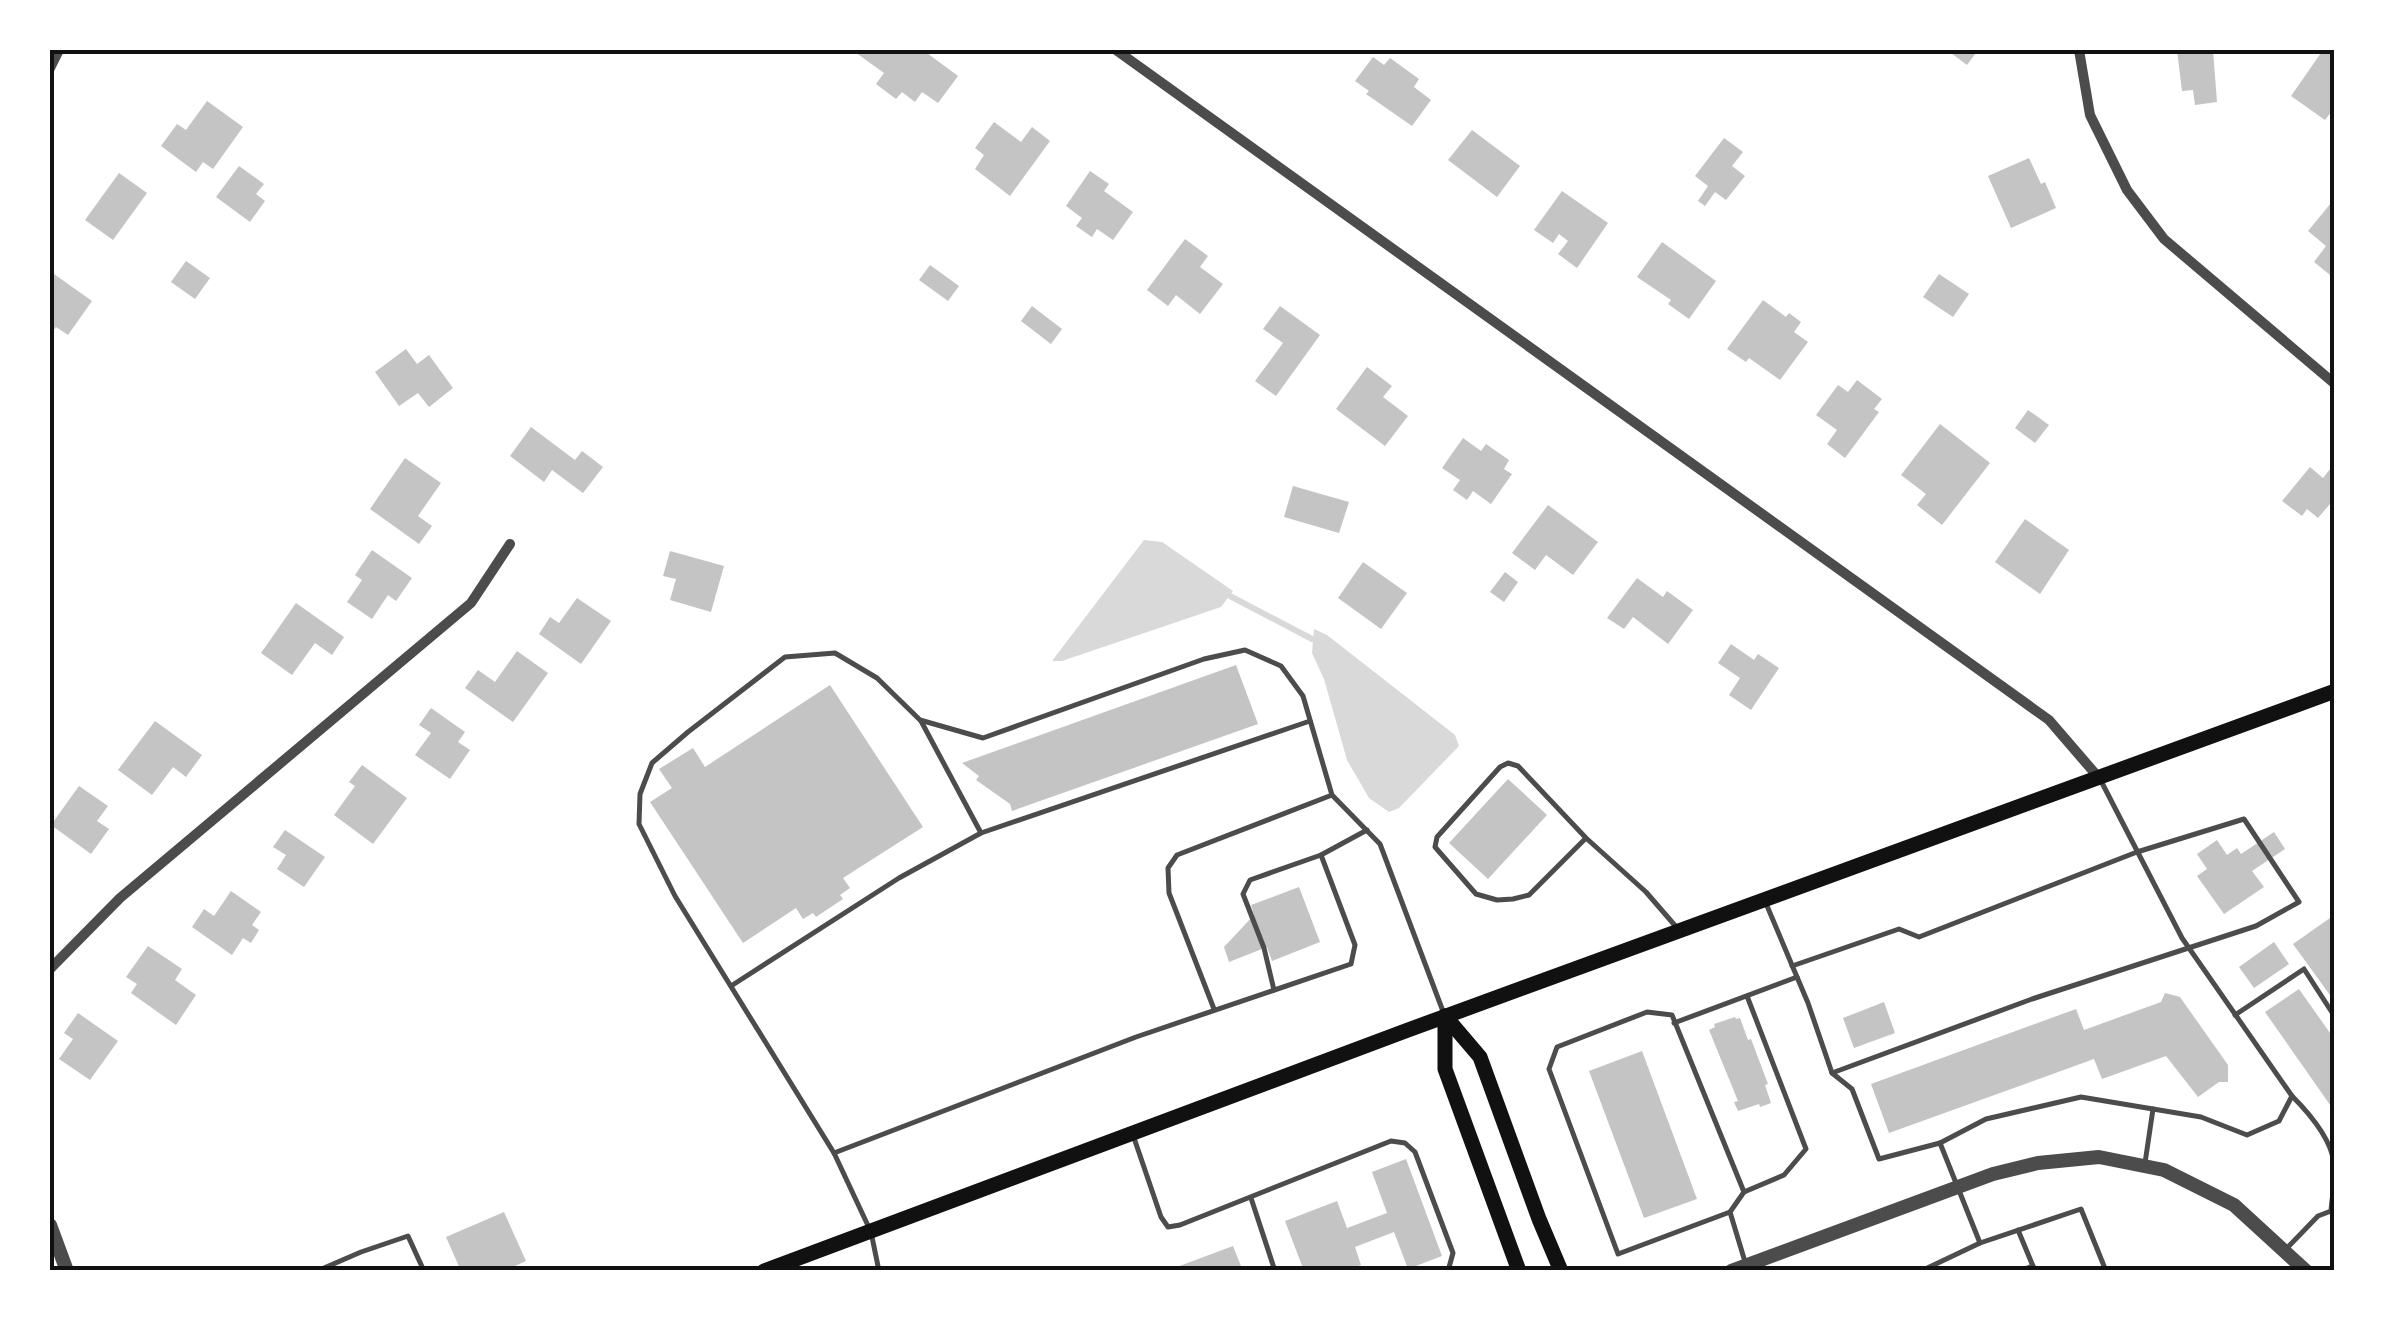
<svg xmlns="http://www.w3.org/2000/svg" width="2385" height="1321" font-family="Signika,sans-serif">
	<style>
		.water { fill: #d9d9d9 }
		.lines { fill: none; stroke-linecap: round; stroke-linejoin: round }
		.stream { stroke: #d9d9d9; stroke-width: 6 }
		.building { fill: #c4c4c4 }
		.service { stroke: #4c4c4c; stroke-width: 5 }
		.minor { stroke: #4c4c4c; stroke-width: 10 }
		.tertiary { stroke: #4c4c4c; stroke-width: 14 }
		.secondary { stroke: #111; stroke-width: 15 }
		.neatline { fill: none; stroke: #111; stroke-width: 4 }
	</style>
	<rect width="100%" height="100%" fill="#fff"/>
	<!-- water -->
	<g class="water">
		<polygon points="1144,540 1162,542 1233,591 1221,607 1062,661 1052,661"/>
		<polygon points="1314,629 1327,635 1455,735 1459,746 1399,808 1389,812 1369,798 1347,760 1324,679 1312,653"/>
	</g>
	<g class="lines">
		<!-- stream -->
		<polyline class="stream" points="1230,596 1312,639"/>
	</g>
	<!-- building -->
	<g class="building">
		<polygon points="852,50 889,50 895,54 897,50 923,50 958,76 938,103 922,92 915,102 902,92 896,99 876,84 884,73"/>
		<polygon points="1947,50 1978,50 1967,65"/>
		<polygon points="2177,50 2213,50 2217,102 2195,105 2193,90 2182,91"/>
		<polygon points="2323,50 2335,50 2335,107 2325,120 2291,96"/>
		<polygon points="1373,57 1384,65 1390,58 1419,79 1414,87 1431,100 1412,126 1366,94 1369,91 1355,81"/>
		<polygon points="207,101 243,127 213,169 203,162 196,172 161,146 177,124 186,130"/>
		<polygon points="994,122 1021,142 1032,127 1050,141 1010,196 975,169 984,155 975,148"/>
		<polygon points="1472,130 1520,166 1497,197 1448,160"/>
		<polygon points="1724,138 1743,152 1732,166 1745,176 1726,200 1715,192 1705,206 1698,201 1708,186 1695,176"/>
		<polygon points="2029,158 2041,184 2045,182 2056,208 2011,228 1988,176"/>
		<polygon points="239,166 264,184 256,194 265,201 250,222 216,197"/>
		<polygon points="1090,171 1109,184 1104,191 1133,212 1113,240 1097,229 1092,237 1076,226 1082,218 1066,206"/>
		<polygon points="119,173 147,193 113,240 85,220"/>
		<polygon points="1562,191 1608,223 1577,268 1558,254 1568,241 1559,234 1553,243 1534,230"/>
		<polygon points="2331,203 2335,206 2335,279 2314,262 2326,246 2308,231"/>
		<polygon points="1185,239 1208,256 1200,267 1223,284 1200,314 1176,295 1168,306 1147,290"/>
		<polygon points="1662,242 1716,281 1689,319 1668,304 1671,300 1637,277"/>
		<polygon points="186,261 210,278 195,299 171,282"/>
		<polygon points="930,265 959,286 948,301 919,280"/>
		<polygon points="54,274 92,301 68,335 56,327 50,335 50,280"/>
		<polygon points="1939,274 1969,294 1953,317 1923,297"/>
		<polygon points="1763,300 1786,317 1789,313 1801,322 1794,332 1808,342 1780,380 1749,358 1746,362 1727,349"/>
		<polygon points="1032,306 1062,329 1051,344 1021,321"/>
		<polygon points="1280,306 1320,335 1276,396 1255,381 1283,343 1263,329"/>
		<polygon points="406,349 417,364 429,355 453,388 429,407 418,393 399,406 375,372"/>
		<polygon points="1367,367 1392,386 1383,397 1408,416 1385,446 1336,409"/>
		<polygon points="1857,380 1882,399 1874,409 1879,412 1845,458 1827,444 1837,430 1816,415 1838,385 1848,392"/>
		<polygon points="2028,410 2049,425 2035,443 2015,428"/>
		<polygon points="1940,424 1990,463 1942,525 1917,505 1926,494 1901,475"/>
		<polygon points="531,427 575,460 582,451 603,467 583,493 552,470 544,482 510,456"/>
		<polygon points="1463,438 1481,451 1486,444 1509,460 1504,469 1512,474 1491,504 1473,491 1467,500 1453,490 1460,480 1442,468"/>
		<polygon points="405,458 441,483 418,516 432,526 419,544 370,509"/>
		<polygon points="2335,463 2335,498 2318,518 2307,509 2302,516 2282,501 2310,467 2323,478"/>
		<polygon points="1293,486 1349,502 1339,533 1284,517"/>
		<polygon points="1548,505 1598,542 1573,575 1546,555 1535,570 1512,553"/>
		<polygon points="2025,519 2069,550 2040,594 1995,562"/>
		<polygon points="372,550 412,578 396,601 388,595 372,619 347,602 362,580 355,575"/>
		<polygon points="670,551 724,566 711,612 670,600 676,579 663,576"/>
		<polygon points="1363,562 1407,593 1381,629 1338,598"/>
		<polygon points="1505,572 1518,582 1504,602 1490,592"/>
		<polygon points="1637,578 1663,597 1667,591 1693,610 1668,644 1633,617 1624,629 1607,618"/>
		<polygon points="577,598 611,621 581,664 539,634 550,617 559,623"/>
		<polygon points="296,603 344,637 332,655 315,643 292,675 261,653"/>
		<polygon points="1731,644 1754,660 1758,654 1779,668 1751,710 1729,695 1740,678 1718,663"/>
		<polygon points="517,651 548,673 513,722 465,688 478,670 495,682"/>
		<polygon points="1236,665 1258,724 1012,811 1010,804 976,780 979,776 962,763"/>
		<polygon points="830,685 923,827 843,878 850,888 840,895 843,899 816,917 813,913 803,919 796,908 743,943 650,802 672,788 659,769 693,748 705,767"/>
		<polygon points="431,708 465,732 458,742 470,750 450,779 415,755 431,733 419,725"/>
		<polygon points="155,721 202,755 186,777 173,767 152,795 118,770"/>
		<polygon points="362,765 407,798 373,844 334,815 355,786 349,782"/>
		<polygon points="1508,779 1547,815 1488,879 1449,843"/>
		<polygon points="79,786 108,806 97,821 109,829 91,854 51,825"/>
		<polygon points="285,830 325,857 304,887 277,869 286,855 273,847"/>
		<polygon points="2274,832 2285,849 2252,871 2264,887 2224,914 2197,876 2207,869 2197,854 2217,840 2227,855 2237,848 2241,854"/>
		<polygon points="1299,887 1320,942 1272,961 1267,947 1229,962 1224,947 1254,915 1251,905"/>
		<polygon points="231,891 261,912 252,925 259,930 251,943 243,938 232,955 192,927 204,909 214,916"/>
		<polygon points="2330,918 2335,925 2335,1002 2293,944"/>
		<polygon points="2274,942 2289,964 2254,988 2239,967"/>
		<polygon points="148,946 182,969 175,980 196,995 176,1025 131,993 137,984 126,977"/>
		<polygon points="2299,989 2335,1040 2335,1112 2265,1012"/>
		<polygon points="2165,993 2180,997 2228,1065 2228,1082 2219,1082 2198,1097 2166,1056 2102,1079 2094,1059 1889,1133 1871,1084 2076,1009 2084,1030 2161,1002"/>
		<polygon points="1884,1002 1895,1033 1854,1048 1843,1018"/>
		<polygon points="78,1013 118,1041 90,1080 59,1059 73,1039 64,1033"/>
		<polygon points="1735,1017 1736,1019 1740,1018 1748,1040 1751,1039 1768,1084 1765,1085 1771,1103 1760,1107 1759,1104 1738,1111 1734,1102 1738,1101 1709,1030 1715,1027 1714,1024"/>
		<polygon points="1642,1051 1697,1199 1644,1218 1589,1071"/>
		<polygon points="1406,1159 1442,1256 1408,1269 1394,1232 1355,1247 1361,1265 1344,1271 1304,1271 1285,1221 1337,1201 1347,1228 1387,1213 1372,1172"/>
		<polygon points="504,1212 526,1261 504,1271 461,1271 446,1237"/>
		<polygon points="1233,1246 1243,1271 1166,1271"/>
	</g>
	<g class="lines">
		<!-- service -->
		<g class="service">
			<polyline points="921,721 981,833"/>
			<path d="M2100,779L2182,938L2292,1096C2309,1113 2331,1139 2334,1163C2336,1179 2332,1196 2331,1211L2318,1216L2287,1248"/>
			<polyline points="1586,838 1518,766 1508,763 1500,767 1437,837 1435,847 1476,894 1497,900 1513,899 1529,895 1586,838 1646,892 1678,929"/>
			<polyline points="1765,901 1797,977"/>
			<polyline points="1792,966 1899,929 1919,937 2137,852 2244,819 2299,902 2256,926 2032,999 1832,1073"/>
			<polyline points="731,986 899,878 981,833 1310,721"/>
			<polyline points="1274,990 1264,948 1243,894 1250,880 1321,855"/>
			<polyline points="1214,1009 1169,893 1168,868 1177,855 1332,795"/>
			<polyline points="2235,1015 2304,969 2335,1017"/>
			<polyline points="1674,1023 1797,977 1808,1003 1832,1073 1852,1089 1879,1159 1940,1143 1980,1243"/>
			<polyline points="1133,1135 1161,1217 1168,1227 1180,1225 1391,1141 1405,1143 1415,1152 1453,1253 1448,1271"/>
			<polyline points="1940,1143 1986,1119 2081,1097 2201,1117 2247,1135 2279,1121 2292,1096"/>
			<polyline points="834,1153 1136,1037 1351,964 1355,945 1321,855 1367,830"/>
			<polyline points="2145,1163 2153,1109"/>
			<polyline points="1251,1198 1275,1271"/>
			<polyline points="1730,1212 1618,1254 1549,1069 1557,1047 1647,1012 1672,1015 1744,1192"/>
			<polyline points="2018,1230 2035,1271"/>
			<polyline points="1746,1265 1730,1212 1744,1192 1784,1175 1806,1149 1747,996"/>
			<polyline points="317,1271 361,1252 408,1236 424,1271"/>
			<polyline points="879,1271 871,1232 834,1153 675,896 639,824 640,794 652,763 688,732 785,657 835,653 877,678 920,720 983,738 1204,659 1245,650 1281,666 1303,696 1332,795 1380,844 1444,1014"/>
			<polyline points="1921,1271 1980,1243 2081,1209 2106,1271"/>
			<polyline points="2019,1271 2033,1266"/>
		</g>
		<!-- minor -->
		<g class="minor">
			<polyline points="1116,50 2049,720 2099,778"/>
			<polyline points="2079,50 2090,115 2127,190 2164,239 2335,384"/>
			<polyline points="50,68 59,50"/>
			<polyline points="50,969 120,898 471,603 510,544"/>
		</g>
		<!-- tertiary -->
		<g class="tertiary">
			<polyline points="50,1225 67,1271"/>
			<polyline points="1731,1271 1993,1174 2038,1163 2099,1157 2164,1170 2234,1205 2306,1271"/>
		</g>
		<!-- secondary -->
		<g class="secondary">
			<polyline points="1445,1016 1480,1057 1539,1219 1561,1271"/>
			<polyline points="1445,1016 1445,1069 1519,1271"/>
			<polyline points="764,1271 1408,1030 2335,691"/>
		</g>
	</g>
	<!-- border -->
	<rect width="2385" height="1321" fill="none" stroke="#ffffff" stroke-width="105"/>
	<rect x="52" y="52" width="2280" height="1216" class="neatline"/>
</svg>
